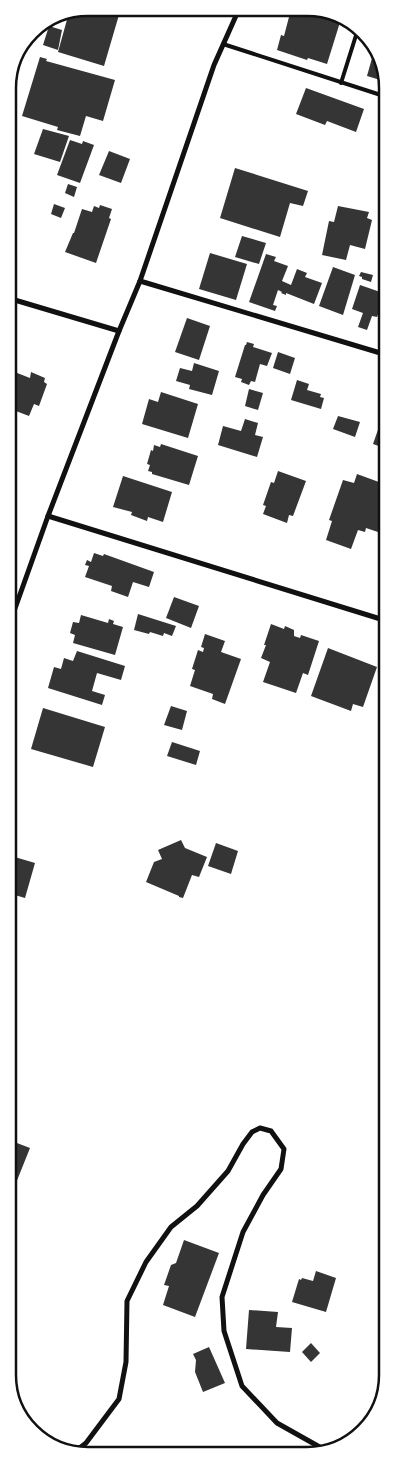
<svg xmlns="http://www.w3.org/2000/svg" width="395" height="1463" font-family="Figtree,sans-serif">
	<style>
		.building { fill: #353535 }
		.lines { fill: none; stroke-linecap: round; stroke-linejoin: round }
		.service { stroke: #111; stroke-width: 4 }
		.minor { stroke: #111; stroke-width: 5 }
		.rim { fill: none; stroke: #111; stroke-width: 2.5 }
	</style>
	<rect width="100%" height="100%" fill="#fff"/>
	<!-- building -->
	<g class="building">
		<polygon points="89,8 96,8 105,10 106,8 121,8 104,66 58,52 68,16"/>
		<polygon points="289,10 327,10 341,19 327,64 308,58 307,60 277,50 281,35 284,36 289,17 287,16"/>
		<polygon points="49,26 62,30 58,50 43,45"/>
		<polygon points="374,51 387,78 387,82 367,76"/>
		<polygon points="40,57 47,59 46,61 115,80 103,121 86,116 80,136 57,130 58,127 22,116"/>
		<polygon points="306,88 364,109 356,132 327,121 325,125 296,114"/>
		<polygon points="43,129 69,136 60,162 34,154"/>
		<polygon points="70,140 82,144 83,141 94,145 80,183 57,175"/>
		<polygon points="109,151 130,159 121,183 99,175"/>
		<polygon points="235,168 308,191 303,206 290,203 280,237 220,218"/>
		<polygon points="68,184 77,187 74,197 65,193"/>
		<polygon points="54,204 65,208 61,218 51,214"/>
		<polygon points="100,205 112,209 109,218 111,219 96,263 65,252 73,233 74,233 82,209 92,212 94,206 99,208"/>
		<polygon points="338,206 369,212 367,218 372,220 365,249 350,245 346,260 322,255 329,221 334,222"/>
		<polygon points="242,236 266,243 259,264 235,257"/>
		<polygon points="210,253 247,264 236,300 199,289"/>
		<polygon points="266,254 276,257 274,261 288,266 282,281 291,285 297,269 307,273 305,277 322,283 314,304 286,293 286,295 281,293 282,292 278,290 273,305 277,306 275,311 249,302"/>
		<polygon points="333,267 355,275 343,315 319,306"/>
		<polygon points="361,272 373,275 371,282 362,279 362,277 359,276"/>
		<polygon points="360,285 386,294 377,317 372,316 367,330 358,327 363,313 352,309"/>
		<polygon points="187,318 210,326 199,360 175,352"/>
		<polygon points="247,342 254,344 253,347 272,353 267,366 260,364 255,382 251,381 249,385 241,382 242,379 235,377 245,345 246,345"/>
		<polygon points="278,352 295,358 290,374 273,368"/>
		<polygon points="194,363 219,371 212,395 189,389 190,385 176,381 180,368 192,371"/>
		<polygon points="12,371 30,378 31,372 45,378 44,382 47,384 39,406 34,404 29,416 8,408 8,373 11,374"/>
		<polygon points="297,380 309,384 307,390 321,394 320,397 324,398 321,409 291,400"/>
		<polygon points="249,389 263,393 258,410 245,406"/>
		<polygon points="161,392 198,404 188,438 142,424 149,399 158,402"/>
		<polygon points="338,416 360,422 355,437 333,429"/>
		<polygon points="245,419 258,423 255,435 263,437 257,457 218,445 223,426 241,431"/>
		<polygon points="380,424 387,427 387,449 373,444"/>
		<polygon points="161,444 198,456 189,485 152,474 152,472 148,471 150,465 147,464 151,450 153,451 154,445 160,447"/>
		<polygon points="278,471 306,481 293,516 289,515 287,523 263,514 266,506 263,505 271,482 274,483"/>
		<polygon points="357,474 387,485 387,536 380,534 383,525 381,525 378,532 366,528 365,532 358,530 351,549 326,540 332,521 329,520 343,480 354,483"/>
		<polygon points="123,476 172,492 163,522 148,517 147,521 131,515 132,512 113,507"/>
		<polygon points="94,553 103,556 104,554 154,572 149,587 133,582 128,597 111,591 112,586 85,577 89,566 85,565 87,560 91,562"/>
		<polygon points="174,597 199,606 191,628 166,618"/>
		<polygon points="138,614 176,626 172,636 164,633 163,636 150,632 149,634 134,630"/>
		<polygon points="81,615 108,623 109,619 114,621 113,624 123,627 115,655 73,643 75,635 70,633 73,622 79,623"/>
		<polygon points="271,624 284,629 285,626 294,630 294,636 300,638 301,635 319,641 308,675 303,673 296,693 263,682 270,662 261,658 266,645 264,645"/>
		<polygon points="205,634 225,641 221,652 241,659 225,704 212,699 213,694 190,686 195,670 192,669 198,650 203,652 204,648 201,647"/>
		<polygon points="328,648 377,667 363,707 353,704 351,711 311,696"/>
		<polygon points="77,651 125,666 121,680 97,673 92,691 105,695 102,705 48,688 54,667 61,669 64,658 73,661"/>
		<polygon points="387,692 387,709 382,707"/>
		<polygon points="171,706 187,711 182,730 164,725"/>
		<polygon points="43,708 105,727 93,767 31,749"/>
		<polygon points="172,742 200,751 196,765 167,756"/>
		<polygon points="181,840 185,848 207,857 199,877 192,875 183,898 179,897 179,896 146,882 154,862 162,859 158,850"/>
		<polygon points="216,843 238,851 231,874 208,866"/>
		<polygon points="8,855 35,863 25,898 8,893"/>
		<polygon points="9,1140 30,1148 8,1203 8,1142"/>
		<polygon points="184,1240 219,1253 195,1317 163,1305 169,1286 164,1285 171,1265 176,1263"/>
		<polygon points="316,1271 336,1278 326,1312 292,1302 299,1279 301,1280 302,1278 313,1281"/>
		<polygon points="249,1310 278,1312 276,1327 292,1328 290,1352 246,1349"/>
		<polygon points="311,1343 320,1353 311,1362 302,1352"/>
		<polygon points="209,1347 225,1383 203,1392 195,1372 196,1360 193,1354"/>
	</g>
	<g class="lines">
		<!-- service -->
		<g class="service">
			<polyline points="223,44 387,97"/>
			<polyline points="341,83 358,29"/>
		</g>
		<!-- minor -->
		<g class="minor">
			<polyline points="140,281 387,355"/>
			<polyline points="8,298 119,331"/>
			<polyline points="48,516 387,621"/>
			<polyline points="8,628 48,516 119,331 140,281 214,65 239,9"/>
			<polyline points="72,1454 86,1443 119,1399 126,1362 127,1301 146,1262 171,1227 197,1206 228,1171 243,1144 252,1132 260,1128 271,1131 284,1149 281,1169 263,1195 243,1232 222,1297 224,1331 242,1386 277,1423 325,1450"/>
		</g>
	</g>
	<!-- crop -->
	<path d="M0 0H395V1463H0ZM88 16H307A72 72 0 0 1 379 88V1375A72 72 0 0 1 307 1447H88A72 72 0 0 1 16 1375V88A72 72 0 0 1 88 16Z" fill="#fff" fill-rule="evenodd"/>
	<path class="rim" d="M88 16H307A72 72 0 0 1 379 88V1375A72 72 0 0 1 307 1447H88A72 72 0 0 1 16 1375V88A72 72 0 0 1 88 16Z"/>
</svg>
